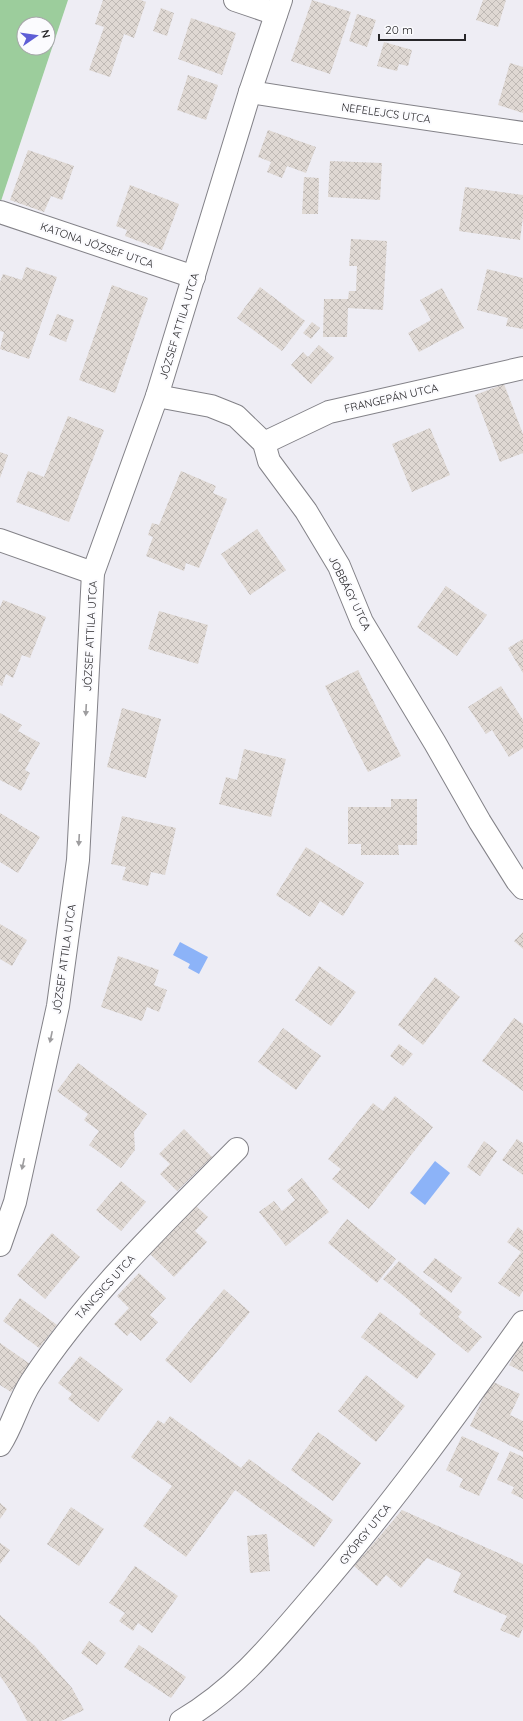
<svg xmlns="http://www.w3.org/2000/svg" width="523" height="1721" font-family="Quicksand,sans-serif">
	<style>
		.park { fill: #9ccd9c; fill-rule: evenodd }
		.water { fill: #8cb3f8 }
		.building { fill: url(#building-cross-hatch) }
		.lines { fill: none; stroke-linecap: round; stroke-linejoin: round }
		.minor-casing { stroke: #838288; stroke-width: 24 }
		.minor { stroke: #fff; stroke-width: 22 }
		.oneway { fill: #9e9d9f }
		.labels { text-anchor: middle; stroke-width: 4; stroke-linejoin: round; paint-order: stroke }
		.street-label { font-size: 11px; fill: #272629; stroke: #fbfbfe }
	</style>
	<defs>
		<pattern id="building-cross-hatch" width="8" height="8" patternUnits="userSpaceOnUse"><rect width="8" height="8" fill="#dfd8d3"/><path d="M0 0l8 8M0 8l8-8" fill="none" stroke="#bfb9b5"/></pattern>
	</defs>
	<rect width="100%" height="100%" fill="#eeedf4"/>
	<!-- park -->
	<path class="park" d="M0,0H68L1,201L0,200ZM24,24H48V48H24Z"/>
	<!-- water -->
	<g class="water">
		<polygon points="180,942 208,957 199,974 188,968 190,964 173,955"/>
		<polygon points="435,1161 450,1173 425,1205 410,1193"/>
	</g>
	<!-- building -->
	<g class="building">
		<polygon points="103,0 141,0 146,2 134,38 124,34 110,77 89,70 104,27 95,24"/>
		<polygon points="312,0 351,12 330,74 291,61"/>
		<polygon points="483,0 506,0 498,27 476,20"/>
		<polygon points="161,8 174,13 167,36 153,31"/>
		<polygon points="357,14 376,20 367,47 349,41"/>
		<polygon points="191,18 236,33 222,75 178,59"/>
		<polygon points="384,42 412,50 408,66 399,64 397,71 377,66"/>
		<polygon points="510,63 523,67 523,113 498,105"/>
		<polygon points="188,75 218,85 206,120 177,110"/>
		<polygon points="268,130 316,147 306,173 287,166 282,178 267,172 271,162 258,157"/>
		<polygon points="28,150 74,166 62,200 51,196 44,212 10,200"/>
		<polygon points="330,161 382,163 380,200 328,197"/>
		<polygon points="304,177 319,178 318,214 302,214"/>
		<polygon points="130,185 179,204 162,250 125,236 127,230 116,226"/>
		<polygon points="465,187 523,195 523,217 520,240 459,231"/>
		<polygon points="351,239 387,241 383,310 348,308 347,337 323,337 324,299 348,299 349,291 356,291 357,266 349,266"/>
		<polygon points="26,267 57,277 29,359 0,349 4,332 0,331 0,282 3,274 22,280"/>
		<polygon points="487,269 523,278 523,329 506,326 508,318 477,310"/>
		<polygon points="112,285 148,298 115,393 79,380"/>
		<polygon points="260,287 305,321 282,351 237,318"/>
		<polygon points="442,288 464,328 419,352 408,333 431,320 420,300"/>
		<polygon points="57,314 74,320 66,342 49,335"/>
		<polygon points="312,322 320,328 311,339 303,333"/>
		<polygon points="319,345 334,358 311,384 291,365 303,352 308,357"/>
		<polygon points="504,384 523,434 523,453 500,462 475,395"/>
		<polygon points="68,416 104,430 69,522 16,502 28,471 44,477"/>
		<polygon points="430,428 450,475 412,492 392,444"/>
		<polygon points="0,452 8,455 0,478"/>
		<polygon points="181,471 216,486 213,493 227,499 199,568 186,563 184,571 146,556 153,537 148,535 152,523 159,525"/>
		<polygon points="257,529 286,570 250,595 221,554"/>
		<polygon points="446,586 487,615 457,656 417,627"/>
		<polygon points="3,600 46,617 30,658 22,655 13,678 6,674 2,686 0,685 0,607"/>
		<polygon points="159,611 208,625 198,664 148,649"/>
		<polygon points="523,639 523,673 508,648"/>
		<polygon points="358,670 401,756 368,772 325,686"/>
		<polygon points="501,686 523,720 523,748 509,757 492,730 486,734 468,707"/>
		<polygon points="122,708 161,719 146,778 107,767"/>
		<polygon points="0,713 22,725 18,731 40,743 25,770 30,773 21,791 0,780"/>
		<polygon points="244,749 286,759 271,817 219,804 226,777 237,780"/>
		<polygon points="391,799 417,799 417,845 398,845 399,855 361,855 361,844 348,844 348,807 391,807"/>
		<polygon points="0,813 40,837 18,873 0,862"/>
		<polygon points="122,816 176,828 165,875 151,872 148,886 122,880 126,867 111,864"/>
		<polygon points="306,847 364,883 343,916 320,901 310,917 276,895"/>
		<polygon points="0,924 27,940 12,966 0,959"/>
		<polygon points="523,932 523,949 514,941"/>
		<polygon points="118,956 159,970 154,985 167,990 159,1012 147,1007 142,1021 101,1007"/>
		<polygon points="319,966 356,992 331,1026 295,1000"/>
		<polygon points="435,977 460,997 423,1045 398,1025"/>
		<polygon points="514,1018 523,1024 523,1091 482,1061"/>
		<polygon points="283,1028 321,1056 296,1090 258,1062"/>
		<polygon points="399,1044 413,1054 403,1066 390,1056"/>
		<polygon points="78,1063 147,1114 134,1132 135,1150 121,1168 89,1145 99,1131 84,1120 88,1114 57,1091"/>
		<polygon points="395,1096 433,1127 369,1209 332,1179 341,1169 328,1159 373,1103 383,1111"/>
		<polygon points="184,1129 212,1157 177,1191 160,1174 170,1164 159,1154"/>
		<polygon points="517,1139 523,1143 523,1175 502,1160"/>
		<polygon points="484,1141 497,1151 480,1176 467,1167"/>
		<polygon points="302,1178 329,1212 286,1246 259,1212 274,1201 282,1211 295,1200 287,1190"/>
		<polygon points="121,1181 146,1202 121,1231 96,1210"/>
		<polygon points="195,1205 208,1217 195,1231 207,1242 174,1277 149,1253"/>
		<polygon points="347,1219 396,1259 377,1283 328,1243"/>
		<polygon points="518,1227 523,1231 523,1291 519,1297 498,1283 521,1252 507,1242"/>
		<polygon points="52,1233 80,1257 45,1299 17,1275"/>
		<polygon points="435,1258 462,1278 451,1293 423,1272"/>
		<polygon points="399,1261 462,1312 458,1317 482,1337 468,1353 419,1314 421,1310 383,1279"/>
		<polygon points="139,1273 166,1298 150,1315 158,1322 141,1341 131,1332 127,1336 114,1324 129,1308 117,1296"/>
		<polygon points="224,1289 250,1312 191,1383 165,1360"/>
		<polygon points="20,1298 57,1325 39,1348 3,1321"/>
		<polygon points="380,1312 436,1354 417,1379 361,1337"/>
		<polygon points="523,1339 523,1372 509,1365"/>
		<polygon points="0,1343 30,1364 11,1392 0,1385"/>
		<polygon points="80,1356 123,1389 98,1422 68,1399 72,1394 58,1383"/>
		<polygon points="366,1375 405,1406 376,1442 338,1411"/>
		<polygon points="491,1381 520,1394 510,1415 523,1421 523,1452 470,1426"/>
		<polygon points="170,1416 241,1468 249,1459 333,1520 314,1547 235,1490 186,1557 143,1526 172,1486 131,1457 158,1420 164,1424"/>
		<polygon points="318,1432 361,1463 333,1501 291,1470"/>
		<polygon points="462,1436 499,1453 479,1496 459,1487 463,1479 446,1470"/>
		<polygon points="510,1451 523,1457 523,1499 511,1493 514,1487 497,1480"/>
		<polygon points="0,1503 7,1509 0,1519"/>
		<polygon points="71,1507 104,1529 79,1566 47,1544"/>
		<polygon points="402,1510 523,1564 523,1628 519,1638 500,1630 507,1616 453,1592 461,1573 427,1558 401,1588 386,1575 377,1586 354,1566"/>
		<polygon points="267,1534 270,1571 250,1573 247,1536"/>
		<polygon points="0,1543 10,1550 0,1564"/>
		<polygon points="135,1566 178,1596 152,1633 138,1623 133,1631 119,1621 125,1613 109,1603"/>
		<polygon points="0,1615 35,1646 72,1688 84,1710 61,1721 27,1721 14,1696 0,1676"/>
		<polygon points="89,1641 106,1653 97,1665 81,1653"/>
		<polygon points="139,1645 186,1677 171,1698 124,1667"/>
	</g>
	<g class="lines">
		<!-- minor casing -->
		<g class="minor-casing">
			<g id="minor">
				<polyline points="235,0 276,14"/>
				<polyline points="250,92 352,108 523,133"/>
				<polyline points="0,212 194,277"/>
				<polyline points="157,396 211,406 236,416 264,443 269,461 306,511 339,566 362,622 435,743 480,822 517,881 523,888"/>
				<polyline points="264,443 329,412 523,368"/>
				<polyline points="0,540 93,573"/>
				<polyline points="0,1245 15,1202 58,1006 78,860 93,573 157,396 250,92 281,0"/>
				<path d="M0,1445C13,1425 18,1402 31,1382C88,1295 164,1223 237,1149"/>
				<path d="M181,1721C236,1689 273,1643 314,1595C389,1508 456,1416 523,1322"/>
			</g>
		</g>
		<!-- minor -->
		<use href="#minor" class="minor"/>
	</g>
	<!-- one-way arrows -->
	<defs><path id="oneway-solid" d="M-6-.8H1V-3.2L6.5 0L1 3.2V.8H-6Z"/></defs>
	<g class="oneway">
		<use href="#oneway-solid" transform="translate(86 710) rotate(93)"/>
		<use href="#oneway-solid" transform="translate(79 840) rotate(93)"/>
		<use href="#oneway-solid" transform="translate(51 1037) rotate(102)"/>
		<use href="#oneway-solid" transform="translate(23 1164) rotate(102)"/>
	</g>
	<g class="labels">
		<!-- street labels -->
		<g class="street-label">
			<text transform="translate(386 113) rotate(8)" y="4">NEFELEJCS UTCA</text>
			<text transform="translate(97 245) rotate(19)" y="4">KATONA JÓZSEF UTCA</text>
			<text transform="translate(179 326) rotate(-73)" y="4">JÓZSEF ATTILA UTCA</text>
			<text transform="translate(391 398) rotate(-13)" y="4">FRANGEPÁN UTCA</text>
			<text transform="translate(350 593) rotate(64)" y="4">JOBBÁGY UTCA</text>
			<text transform="translate(90 636) rotate(-87)" y="4">JÓZSEF ATTILA UTCA</text>
			<text transform="translate(64 959) rotate(-82)" y="4">JÓZSEF ATTILA UTCA</text>
			<text transform="translate(105 1287) rotate(-48)" y="4">TÁNCSICS UTCA</text>
			<text transform="translate(365 1534) rotate(-51)" y="4">GYÖRGY UTCA</text>
		</g>
	</g>
	<!-- north arrow -->
	<g transform="translate(36 36) rotate(77)"><circle r="19" fill="#fbfbfe" stroke="#a6a6a9"/>
	<path d="M0-3L7 15L0 10L-7 15Z" fill="#5e5ed6"/>
	<text y="-6" font-size="11" font-weight="bold" text-anchor="middle" fill="#272629">N</text>
	</g>
	<!-- scale -->
	<path d="M379 34v6h86v-6" fill="none" stroke="#272629" stroke-width="2"/>
	<text x="385" y="34" font-size="12" fill="#272629" stroke="#fbfbfe" stroke-width="3" paint-order="stroke">20 m</text>
</svg>
